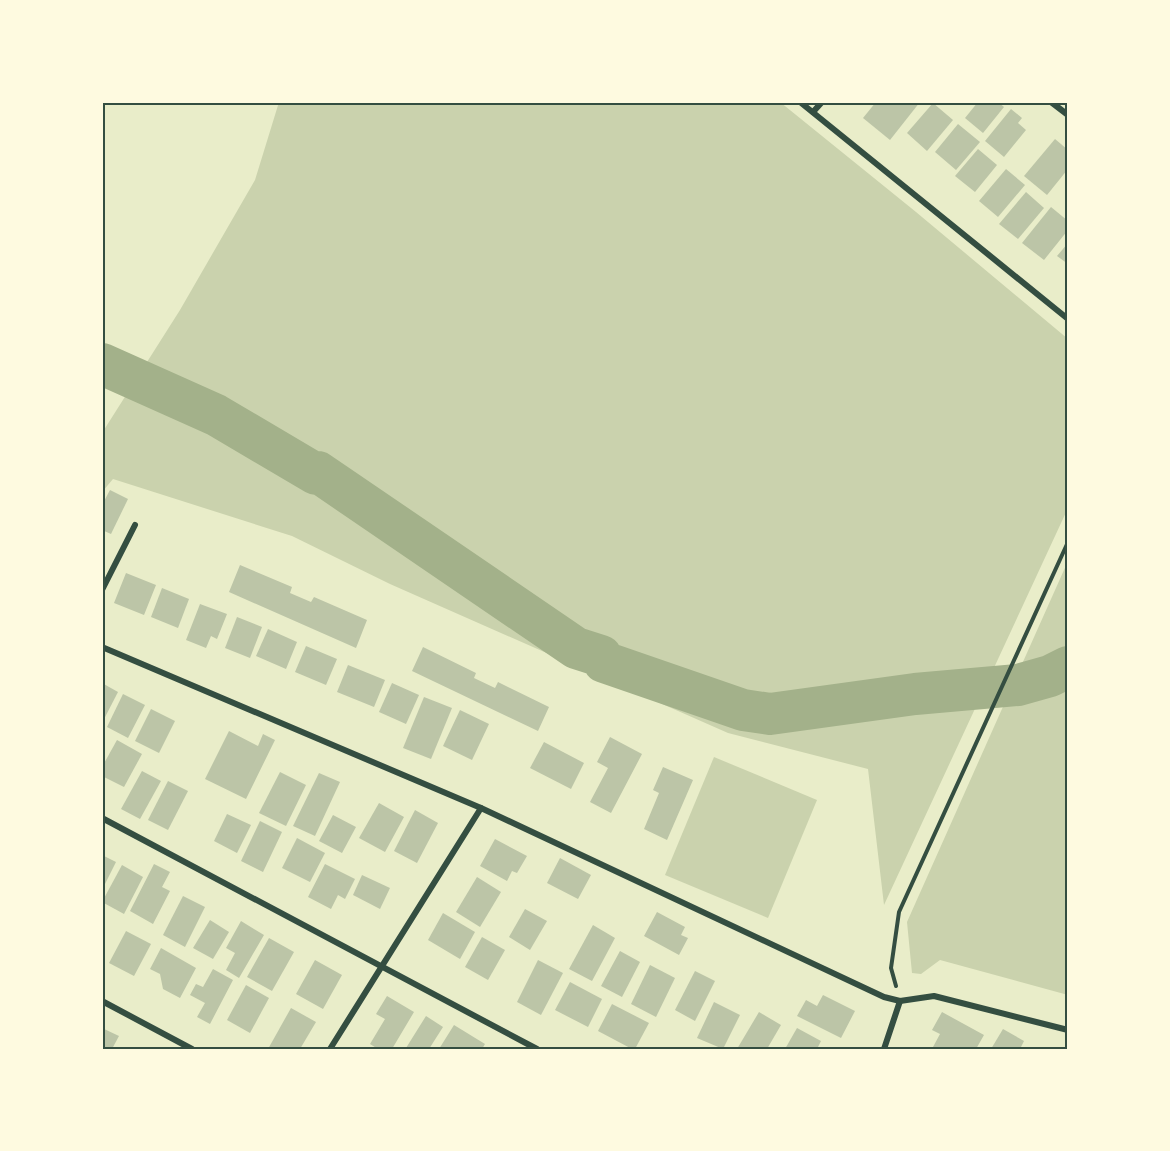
<svg xmlns="http://www.w3.org/2000/svg" width="1170" height="1151" font-family="Overpass,sans-serif">
	<style>
		.green { fill: #cad2ad }
		.lines { fill: none; stroke-linecap: round; stroke-linejoin: round }
		.river { stroke: #a3b18a; stroke-width: 42 }
		.building { fill: #bcc5a7 }
		.path { stroke: #344e41; stroke-width: 4 }
		.minor { stroke: #344e41; stroke-width: 6 }
		.neatline { fill: none; stroke: #344e41; stroke-width: 2 }
	</style>
	<rect width="100%" height="100%" fill="#e9edc9"/>
	<!-- green -->
	<g class="green">
		<polygon points="279,102 780,102 916,212 1068,339 1068,508 884,905 868,769 728,733 390,584 292,536 113,479 102,492 102,433 180,310 255,180"/>
		<polygon points="1068,561 1068,995 940,960 921,974 912,973 907,922"/>
		<polygon points="714,757 817,800 768,918 665,875"/>
	</g>
	<g class="lines">
		<!-- river -->
		<polyline class="river" points="102,364 216,415 316,474 318,472 576,648 601,656 604,662 743,710 770,714 915,694 1018,685 1050,676 1068,667"/>
	</g>
	<!-- building -->
	<g class="building">
		<polygon points="876,102 920,102 890,140 863,118"/>
		<polygon points="978,102 998,102 1004,107 983,133 965,118"/>
		<polygon points="933,103 953,120 927,151 907,133"/>
		<polygon points="1011,109 1022,118 1018,123 1026,130 1004,157 985,141"/>
		<polygon points="958,124 980,142 956,170 935,152"/>
		<polygon points="1055,139 1068,150 1068,169 1047,195 1024,176"/>
		<polygon points="978,149 997,165 975,192 955,176"/>
		<polygon points="1006,169 1025,185 998,217 979,201"/>
		<polygon points="1026,192 1044,208 1018,239 999,224"/>
		<polygon points="1051,207 1068,221 1068,230 1044,260 1022,243"/>
		<polygon points="1068,243 1068,264 1057,256"/>
		<polygon points="110,490 128,499 111,534 102,530 102,505"/>
		<polygon points="240,565 292,587 290,593 311,602 314,597 367,620 356,648 229,592"/>
		<polygon points="126,573 156,585 144,615 114,603"/>
		<polygon points="162,588 189,599 178,628 151,617"/>
		<polygon points="200,604 227,614 217,639 211,636 206,648 186,640"/>
		<polygon points="237,617 262,627 250,658 225,648"/>
		<polygon points="268,629 297,642 286,669 256,656"/>
		<polygon points="306,646 337,659 326,685 295,672"/>
		<polygon points="423,647 476,673 474,678 495,688 498,682 549,707 538,731 412,671"/>
		<polygon points="348,665 385,680 374,707 337,692"/>
		<polygon points="102,683 118,692 102,723"/>
		<polygon points="392,683 419,695 406,724 379,712"/>
		<polygon points="123,694 145,705 128,738 107,727"/>
		<polygon points="424,697 452,708 431,759 403,748"/>
		<polygon points="151,709 175,721 159,753 135,741"/>
		<polygon points="460,710 489,724 472,760 443,746"/>
		<polygon points="229,731 258,746 263,734 275,740 246,799 205,779"/>
		<polygon points="610,737 642,754 611,813 590,802 608,768 597,762"/>
		<polygon points="117,740 142,754 124,787 102,776 102,767"/>
		<polygon points="544,742 584,763 571,789 530,768"/>
		<polygon points="663,767 693,780 667,840 644,829 659,793 653,790"/>
		<polygon points="142,771 161,781 140,819 121,809"/>
		<polygon points="280,772 306,785 286,826 259,813"/>
		<polygon points="319,773 340,782 315,836 293,826"/>
		<polygon points="168,781 188,791 168,830 148,820"/>
		<polygon points="379,803 404,817 385,852 359,838"/>
		<polygon points="415,810 438,823 417,863 394,851"/>
		<polygon points="227,814 251,825 237,853 214,841"/>
		<polygon points="333,815 356,827 342,853 319,841"/>
		<polygon points="260,821 282,832 263,872 241,861"/>
		<polygon points="297,838 325,853 310,882 282,868"/>
		<polygon points="495,839 527,856 517,873 512,871 507,881 480,866"/>
		<polygon points="102,855 116,862 102,890"/>
		<polygon points="560,858 591,875 578,899 547,883"/>
		<polygon points="154,864 170,872 162,887 170,891 153,924 130,911"/>
		<polygon points="325,864 355,879 345,899 338,895 331,909 308,897"/>
		<polygon points="122,865 143,877 124,914 102,902"/>
		<polygon points="362,875 390,888 380,909 353,895"/>
		<polygon points="477,877 501,892 480,927 456,912"/>
		<polygon points="183,896 205,907 185,947 163,935"/>
		<polygon points="525,909 547,921 530,950 509,937"/>
		<polygon points="657,912 685,927 681,935 688,938 679,955 644,936"/>
		<polygon points="443,913 475,932 460,959 428,940"/>
		<polygon points="210,920 229,932 213,959 193,948"/>
		<polygon points="241,921 264,935 239,978 226,970 235,953 226,948"/>
		<polygon points="593,925 615,938 592,981 569,969"/>
		<polygon points="126,931 151,944 134,976 109,963"/>
		<polygon points="482,937 505,950 488,980 465,967"/>
		<polygon points="269,938 294,952 272,991 247,977"/>
		<polygon points="161,948 196,968 180,998 163,989 160,974 150,969"/>
		<polygon points="620,951 640,962 622,997 601,986"/>
		<polygon points="315,960 342,975 323,1009 296,994"/>
		<polygon points="538,960 563,973 541,1015 517,1002"/>
		<polygon points="650,965 675,978 656,1017 631,1004"/>
		<polygon points="213,969 233,980 210,1024 197,1017 205,1003 190,995 196,984 203,987"/>
		<polygon points="695,971 715,981 695,1021 675,1010"/>
		<polygon points="570,982 602,999 588,1027 555,1010"/>
		<polygon points="246,985 269,998 250,1033 227,1020"/>
		<polygon points="823,995 855,1011 841,1038 797,1016 806,1000 817,1006"/>
		<polygon points="387,996 414,1012 392,1049 378,1049 370,1044 385,1019 376,1014"/>
		<polygon points="714,1002 740,1015 723,1049 697,1038"/>
		<polygon points="612,1004 649,1023 635,1049 632,1049 598,1031"/>
		<polygon points="291,1008 316,1022 300,1049 268,1049"/>
		<polygon points="759,1012 781,1025 767,1049 737,1049"/>
		<polygon points="942,1012 984,1035 976,1049 938,1049 933,1047 940,1034 932,1030"/>
		<polygon points="426,1016 443,1027 429,1049 407,1049 406,1048"/>
		<polygon points="454,1025 485,1044 482,1049 439,1049"/>
		<polygon points="102,1028 119,1036 112,1049 102,1049"/>
		<polygon points="797,1028 821,1041 817,1049 785,1049"/>
		<polygon points="1003,1029 1024,1041 1020,1049 991,1049"/>
	</g>
	<g class="lines">
		<!-- path -->
		<polyline class="path" points="896,986 891,968 899,912 1068,542"/>
		<!-- minor -->
		<g class="minor">
			<polyline points="800,102 1068,319"/>
			<polyline points="1051,102 1068,115"/>
			<polyline points="813,112 822,102"/>
			<polyline points="102,590 135,525"/>
			<polyline points="102,647 481,808 884,997 900,1001 934,996 1068,1030"/>
			<polyline points="102,818 537,1049"/>
			<polyline points="102,1001 192,1049"/>
			<polyline points="330,1049 481,808"/>
			<polyline points="884,1049 900,1001"/>
		</g>
	</g>
	<!-- border -->
	<rect width="1170" height="1151" fill="none" stroke="#fefae0" stroke-width="207"/>
	<rect x="104" y="104" width="962" height="944" class="neatline"/>
</svg>
